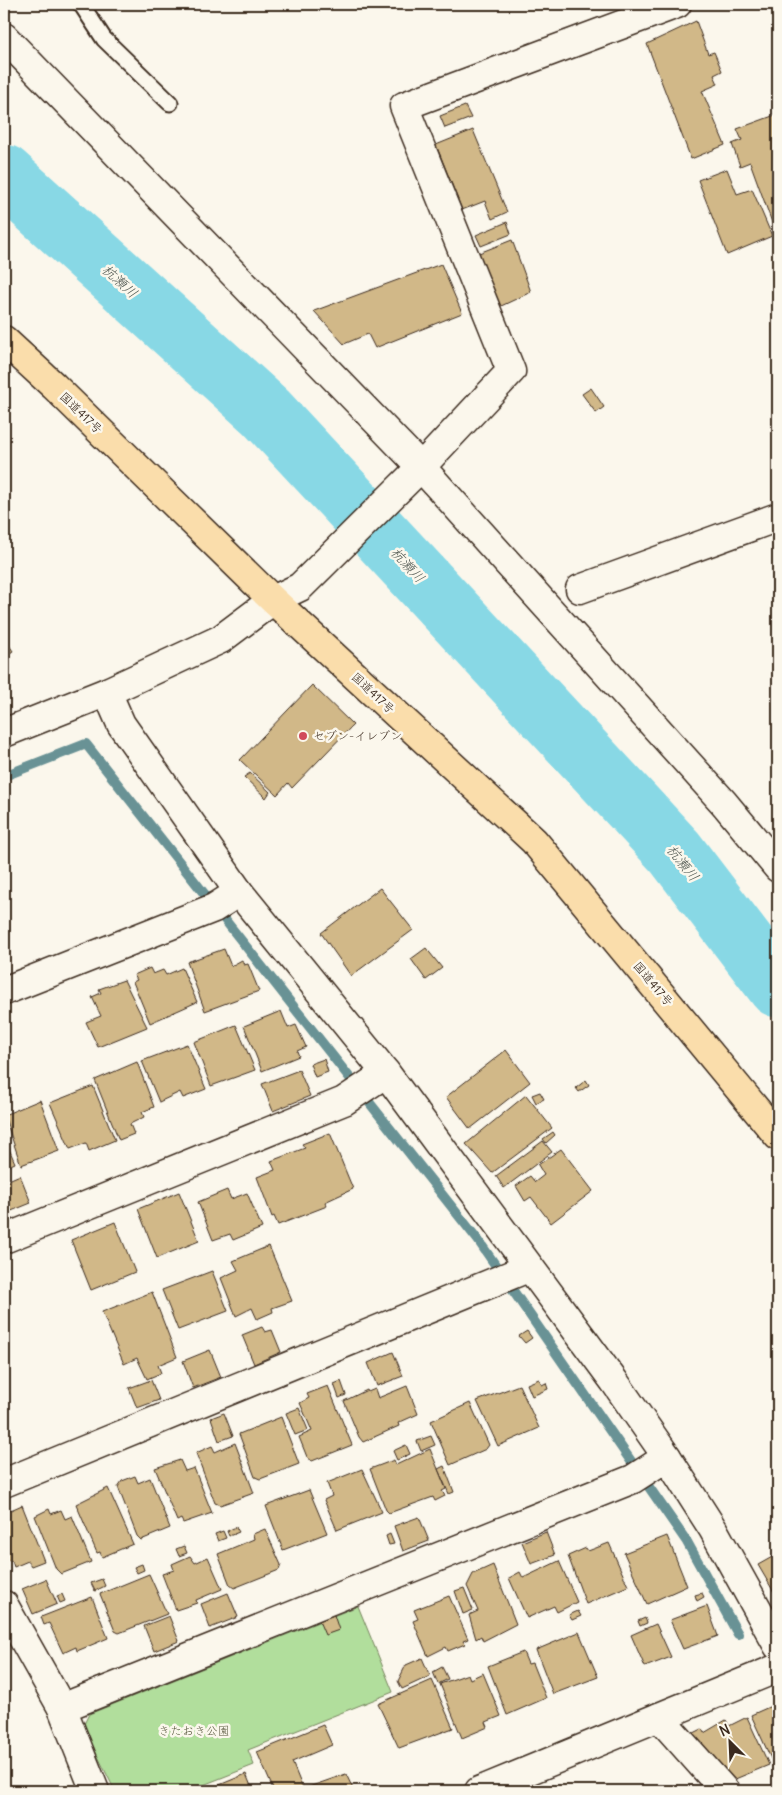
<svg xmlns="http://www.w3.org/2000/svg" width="782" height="1795" font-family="Delius,'Klee One',sans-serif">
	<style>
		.green { fill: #b1de9c; stroke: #76845d }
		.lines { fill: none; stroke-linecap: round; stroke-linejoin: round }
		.stream { stroke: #699295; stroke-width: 10 }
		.river { stroke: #88d8e5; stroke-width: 61 }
		.building { fill: #d1b888; stroke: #3b2a1e }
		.service-casing { stroke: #3b2a1e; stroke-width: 19 }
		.minor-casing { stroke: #3b2a1e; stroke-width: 31 }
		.tertiary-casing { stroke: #3b2a1e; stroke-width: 31 }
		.trunk-casing { stroke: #3b2a1e; stroke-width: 31 }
		.service { stroke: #fbf7ec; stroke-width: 15 }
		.minor { stroke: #fbf7ec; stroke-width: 28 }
		.tertiary { stroke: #fbf7ec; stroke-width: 28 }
		.trunk { stroke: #faddab; stroke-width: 28 }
		.poi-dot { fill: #d1495b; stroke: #fbf7ec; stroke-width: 2 }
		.labels { text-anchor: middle; stroke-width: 5; stroke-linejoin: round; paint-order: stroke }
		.street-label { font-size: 12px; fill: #3b2a1e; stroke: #fbf7ec }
		.poi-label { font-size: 12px; fill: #3b2a1e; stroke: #fbf7ec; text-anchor: start }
		.park-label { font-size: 12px; fill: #58573e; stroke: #fbf7ec }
		.water-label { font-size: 14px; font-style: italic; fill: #4e5650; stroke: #fbf7ec }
	</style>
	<rect width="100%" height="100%" fill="#fbf7ec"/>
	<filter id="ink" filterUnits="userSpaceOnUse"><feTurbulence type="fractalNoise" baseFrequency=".02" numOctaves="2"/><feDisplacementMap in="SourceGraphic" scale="10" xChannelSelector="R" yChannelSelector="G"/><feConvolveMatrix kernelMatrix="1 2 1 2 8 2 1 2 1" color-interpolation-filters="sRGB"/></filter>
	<g filter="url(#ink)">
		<!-- green -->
		<polygon class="green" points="358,1606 393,1692 248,1750 254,1765 188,1791 115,1791 83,1726 89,1714"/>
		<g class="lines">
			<!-- stream -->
			<polyline class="stream" points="4,776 86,744 478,1240 687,1542 738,1634"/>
			<!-- river -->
			<polyline class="river" points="4,175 266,412 675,852 778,987"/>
		</g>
		<!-- building -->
		<g class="building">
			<polygon points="696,21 708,54 714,52 722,71 714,75 718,84 702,91 725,145 691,159 647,44"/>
			<polygon points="465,106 471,118 445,128 440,116"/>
			<polygon points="778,114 778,239 750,162 740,166 732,144 742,140 737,129"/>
			<polygon points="473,130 507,212 492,219 485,201 462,210 436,145"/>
			<polygon points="727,169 737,194 752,189 772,236 727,255 698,180"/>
			<polygon points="507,222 511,234 481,246 476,235"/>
			<polygon points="512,240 531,292 499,307 479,253"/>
			<polygon points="441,264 462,313 375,348 368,334 344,344 314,311"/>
			<polygon points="591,388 604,407 596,413 582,394"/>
			<polygon points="4,638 13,651 4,657"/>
			<polygon points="312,685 353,725 292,788 288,783 277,795 240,760"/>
			<polygon points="250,773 270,792 266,798 244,777"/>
			<polygon points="380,888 413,930 351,976 321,933"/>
			<polygon points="426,948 442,968 426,980 411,959"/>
			<polygon points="224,949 231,966 242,960 244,965 248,964 259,991 205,1011 187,962"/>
			<polygon points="150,968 153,974 163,970 166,975 182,968 197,1002 150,1023 133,982 137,980 134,975"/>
			<polygon points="124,980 147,1027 98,1047 86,1022 101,1016 92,997 101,993 99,989"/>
			<polygon points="281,1011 288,1028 296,1025 306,1047 297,1051 299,1056 262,1071 244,1026"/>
			<polygon points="236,1025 255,1070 211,1086 194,1042"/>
			<polygon points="187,1044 206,1089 183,1098 180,1092 159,1102 142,1061"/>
			<polygon points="506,1050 530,1082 470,1129 446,1097"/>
			<polygon points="324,1059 328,1072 315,1077 310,1064"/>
			<polygon points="137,1062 154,1107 142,1112 144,1117 130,1124 134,1134 119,1140 95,1080"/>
			<polygon points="299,1070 310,1096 273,1111 262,1084"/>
			<polygon points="586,1080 589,1085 579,1092 576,1088"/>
			<polygon points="93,1086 115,1140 89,1151 86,1143 70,1149 50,1103"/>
			<polygon points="540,1092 544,1099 536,1103 532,1095"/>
			<polygon points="526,1095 552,1128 492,1173 466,1144"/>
			<polygon points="40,1100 59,1151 21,1165 4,1115"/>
			<polygon points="553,1132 555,1135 546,1143 543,1139"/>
			<polygon points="330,1133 353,1189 325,1202 327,1206 278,1225 274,1216 272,1217 257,1177 275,1170 271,1161 305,1148 302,1144"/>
			<polygon points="4,1137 15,1163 4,1168"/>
			<polygon points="543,1141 552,1152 504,1188 496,1176"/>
			<polygon points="561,1149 593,1191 551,1223 531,1197 525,1201 516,1186 530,1176 535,1182 544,1175 538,1165"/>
			<polygon points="20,1175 31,1203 4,1214 4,1182"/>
			<polygon points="227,1190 231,1199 247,1193 262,1228 233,1240 230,1234 213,1240 198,1202"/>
			<polygon points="179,1192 199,1241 157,1258 138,1209"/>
			<polygon points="115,1222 135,1272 91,1290 71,1240"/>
			<polygon points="269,1246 292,1301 272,1308 273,1312 257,1319 252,1308 236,1316 221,1278 238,1270 233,1261"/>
			<polygon points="212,1271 228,1311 178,1330 162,1290"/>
			<polygon points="152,1292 177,1357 158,1365 161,1373 147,1379 137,1358 124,1364 102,1312"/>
			<polygon points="262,1327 265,1332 272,1330 281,1352 254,1364 242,1335"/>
			<polygon points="527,1331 532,1338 525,1343 519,1336"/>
			<polygon points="210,1350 221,1377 193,1388 183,1361"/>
			<polygon points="393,1352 403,1376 377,1386 368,1363"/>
			<polygon points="539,1379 542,1385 546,1383 548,1389 532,1396 527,1384"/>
			<polygon points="151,1380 159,1400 137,1408 129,1388"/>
			<polygon points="341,1381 346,1395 339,1398 334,1384"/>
			<polygon points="519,1385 539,1428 498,1446 477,1401"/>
			<polygon points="328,1386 352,1445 312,1461 307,1457 299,1437 312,1431 300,1403 309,1398 307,1394"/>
			<polygon points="407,1386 418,1414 398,1423 399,1426 363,1442 359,1437 344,1401 367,1390 368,1392 375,1389 378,1398"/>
			<polygon points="470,1403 489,1445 486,1449 450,1465 431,1421"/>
			<polygon points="299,1408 308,1430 295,1435 286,1413"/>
			<polygon points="224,1413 233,1436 219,1441 211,1418"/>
			<polygon points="281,1417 299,1464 260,1479 255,1477 239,1434"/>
			<polygon points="431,1436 435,1445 421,1451 417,1441"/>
			<polygon points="235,1443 254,1493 220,1505 215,1503 196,1453 212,1446 215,1452"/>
			<polygon points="406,1445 410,1454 397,1460 393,1451"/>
			<polygon points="430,1449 446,1489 442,1491 445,1496 435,1501 433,1497 389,1513 386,1510 370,1469 394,1460 396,1465"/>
			<polygon points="180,1460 185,1471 194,1468 212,1513 183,1523 181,1519 177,1521 155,1468"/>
			<polygon points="444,1466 454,1492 449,1494 438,1469"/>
			<polygon points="362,1469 382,1512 337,1530 324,1500 332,1496 327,1483"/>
			<polygon points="135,1476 138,1483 150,1478 170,1528 141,1540 137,1536 118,1487 122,1481"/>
			<polygon points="108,1488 133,1544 102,1557 100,1552 97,1553 76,1504"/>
			<polygon points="309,1490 327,1533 283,1550 266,1506"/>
			<polygon points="22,1505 44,1561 31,1566 28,1561 14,1567 12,1561 4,1560 4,1513"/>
			<polygon points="49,1509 51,1514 61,1510 65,1519 72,1516 91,1562 61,1574 56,1569 35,1516"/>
			<polygon points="419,1517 429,1541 403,1551 394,1526"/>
			<polygon points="236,1527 239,1532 229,1536 227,1531"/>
			<polygon points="265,1529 281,1565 279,1570 234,1588 230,1585 218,1554 254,1539 253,1534"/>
			<polygon points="223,1531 226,1538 218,1541 215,1534"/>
			<polygon points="546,1532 555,1555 531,1564 522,1542"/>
			<polygon points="390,1534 394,1544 389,1545 386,1536"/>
			<polygon points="667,1536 687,1586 647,1604 624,1553"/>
			<polygon points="609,1543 628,1586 586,1604 568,1556 586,1548 588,1551"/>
			<polygon points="184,1546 187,1553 179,1556 176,1549"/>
			<polygon points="190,1556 195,1563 208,1557 222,1589 196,1600 197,1603 176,1610 162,1574 174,1570 172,1564"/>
			<polygon points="774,1556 776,1561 778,1560 778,1599 758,1565"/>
			<polygon points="559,1561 577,1602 557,1612 554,1606 527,1618 509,1578 520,1572 523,1578"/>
			<polygon points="142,1564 144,1570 137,1573 134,1567"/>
			<polygon points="493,1565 516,1624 483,1641 481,1636 476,1639 469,1615 478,1611 467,1586 473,1574"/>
			<polygon points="149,1574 167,1614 119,1633 115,1631 100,1594"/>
			<polygon points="46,1579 57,1604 33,1614 22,1589"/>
			<polygon points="102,1579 105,1586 95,1591 91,1583"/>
			<polygon points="464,1588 473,1610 463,1614 455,1591"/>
			<polygon points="228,1593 238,1617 210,1628 201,1604"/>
			<polygon points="702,1593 704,1597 697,1601 695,1595"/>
			<polygon points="62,1594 65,1601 60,1603 57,1596"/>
			<polygon points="449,1596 468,1639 463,1641 465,1644 448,1651 446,1647 428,1656 413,1621 418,1619 414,1610"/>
			<polygon points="92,1597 108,1638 77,1651 76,1647 63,1653 49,1623 44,1625 41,1617"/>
			<polygon points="707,1606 718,1636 683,1649 670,1620"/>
			<polygon points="578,1611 581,1616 572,1620 569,1615"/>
			<polygon points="334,1615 339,1630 325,1635 319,1621"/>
			<polygon points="169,1616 179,1641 154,1651 144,1626"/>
			<polygon points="645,1618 647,1623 640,1626 638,1621"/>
			<polygon points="656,1624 671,1657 645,1667 631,1635"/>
			<polygon points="579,1632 598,1677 553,1694 536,1650"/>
			<polygon points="523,1652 528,1664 532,1663 546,1698 507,1715 488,1666"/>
			<polygon points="422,1658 430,1676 402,1689 398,1681 406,1665"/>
			<polygon points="442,1667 448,1679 438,1684 433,1672"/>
			<polygon points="483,1673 501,1716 486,1722 488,1727 462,1738 440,1684 468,1674 470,1679"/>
			<polygon points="432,1680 453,1728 399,1748 378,1704"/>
			<polygon points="778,1703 778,1761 773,1763 751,1715"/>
			<polygon points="747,1717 769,1765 728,1782 722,1766 717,1768 684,1738 702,1729 704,1733 726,1720 729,1726"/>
			<polygon points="323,1725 332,1745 292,1762 303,1789 346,1774 354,1791 274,1791 257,1752"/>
			<polygon points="246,1774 253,1791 219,1791 217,1786"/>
		</g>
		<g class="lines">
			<!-- service casing -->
			<g class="service-casing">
				<polyline id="service" points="81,4 104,39 170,103"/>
			</g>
			<!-- minor casing -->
			<g class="minor-casing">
				<g id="minor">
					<polyline points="4,37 421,467 724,803 778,868"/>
					<polyline points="580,589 778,517"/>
					<polyline points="273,600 300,587 421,467"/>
					<polyline points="107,692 121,724 239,892 386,1073 614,1381 667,1457 713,1529 778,1646"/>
					<polyline points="4,991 214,908 239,892"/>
					<polyline points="4,1239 344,1101 386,1073"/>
					<polyline points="4,1483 528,1268"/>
					<polyline points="4,1605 62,1708 95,1791"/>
					<polyline points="62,1708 633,1479 667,1457"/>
					<polyline points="659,1717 725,1791"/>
				</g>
			</g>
			<!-- tertiary casing -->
			<g class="tertiary-casing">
				<g id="tertiary">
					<polyline points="421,467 511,371 404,106 677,4"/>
					<polyline points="4,733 107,692 221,639 273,600"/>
					<polyline points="479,1791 778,1668"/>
				</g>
			</g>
			<!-- trunk casing -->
			<g class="trunk-casing">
				<polyline id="trunk" points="4,340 54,386 273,600 534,841 778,1136"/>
			</g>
			<!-- service -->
			<use href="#service" class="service"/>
			<!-- minor -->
			<use href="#minor" class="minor"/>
			<!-- tertiary -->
			<use href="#tertiary" class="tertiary"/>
			<!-- trunk -->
			<use href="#trunk" class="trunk"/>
		</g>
	</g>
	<!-- markers -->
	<circle class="poi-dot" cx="303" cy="736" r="5"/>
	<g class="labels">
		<!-- street labels -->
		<g class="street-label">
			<text transform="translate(81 413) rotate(44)" y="4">国道417号</text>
			<text transform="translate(373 693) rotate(43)" y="4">国道417号</text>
			<text transform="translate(653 984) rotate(50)" y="4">国道417号</text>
		</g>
		<!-- poi labels -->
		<g class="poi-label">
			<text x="313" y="740">セブン-イレブン</text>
		</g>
		<!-- park labels -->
		<g class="park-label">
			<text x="194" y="1735">きたおき公園</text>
		</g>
		<!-- water labels -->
		<g class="water-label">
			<text transform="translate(120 281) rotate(42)" y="5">杭瀬川</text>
			<text transform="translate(408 565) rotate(47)" y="5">杭瀬川</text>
			<text transform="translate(683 863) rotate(51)" y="5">杭瀬川</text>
		</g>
	</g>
	<!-- margin -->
	<rect width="782" height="1795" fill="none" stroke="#fbf7ec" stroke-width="20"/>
	<rect x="10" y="10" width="762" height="1775" fill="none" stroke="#3b2a1e" stroke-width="2" filter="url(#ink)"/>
	<!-- north arrow -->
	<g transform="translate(730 1742) rotate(336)" stroke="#fbf7ec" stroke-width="4" paint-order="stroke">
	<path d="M0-4L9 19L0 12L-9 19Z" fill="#3b2a1e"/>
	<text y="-8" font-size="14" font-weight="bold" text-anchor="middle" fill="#3b2a1e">N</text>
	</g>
</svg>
